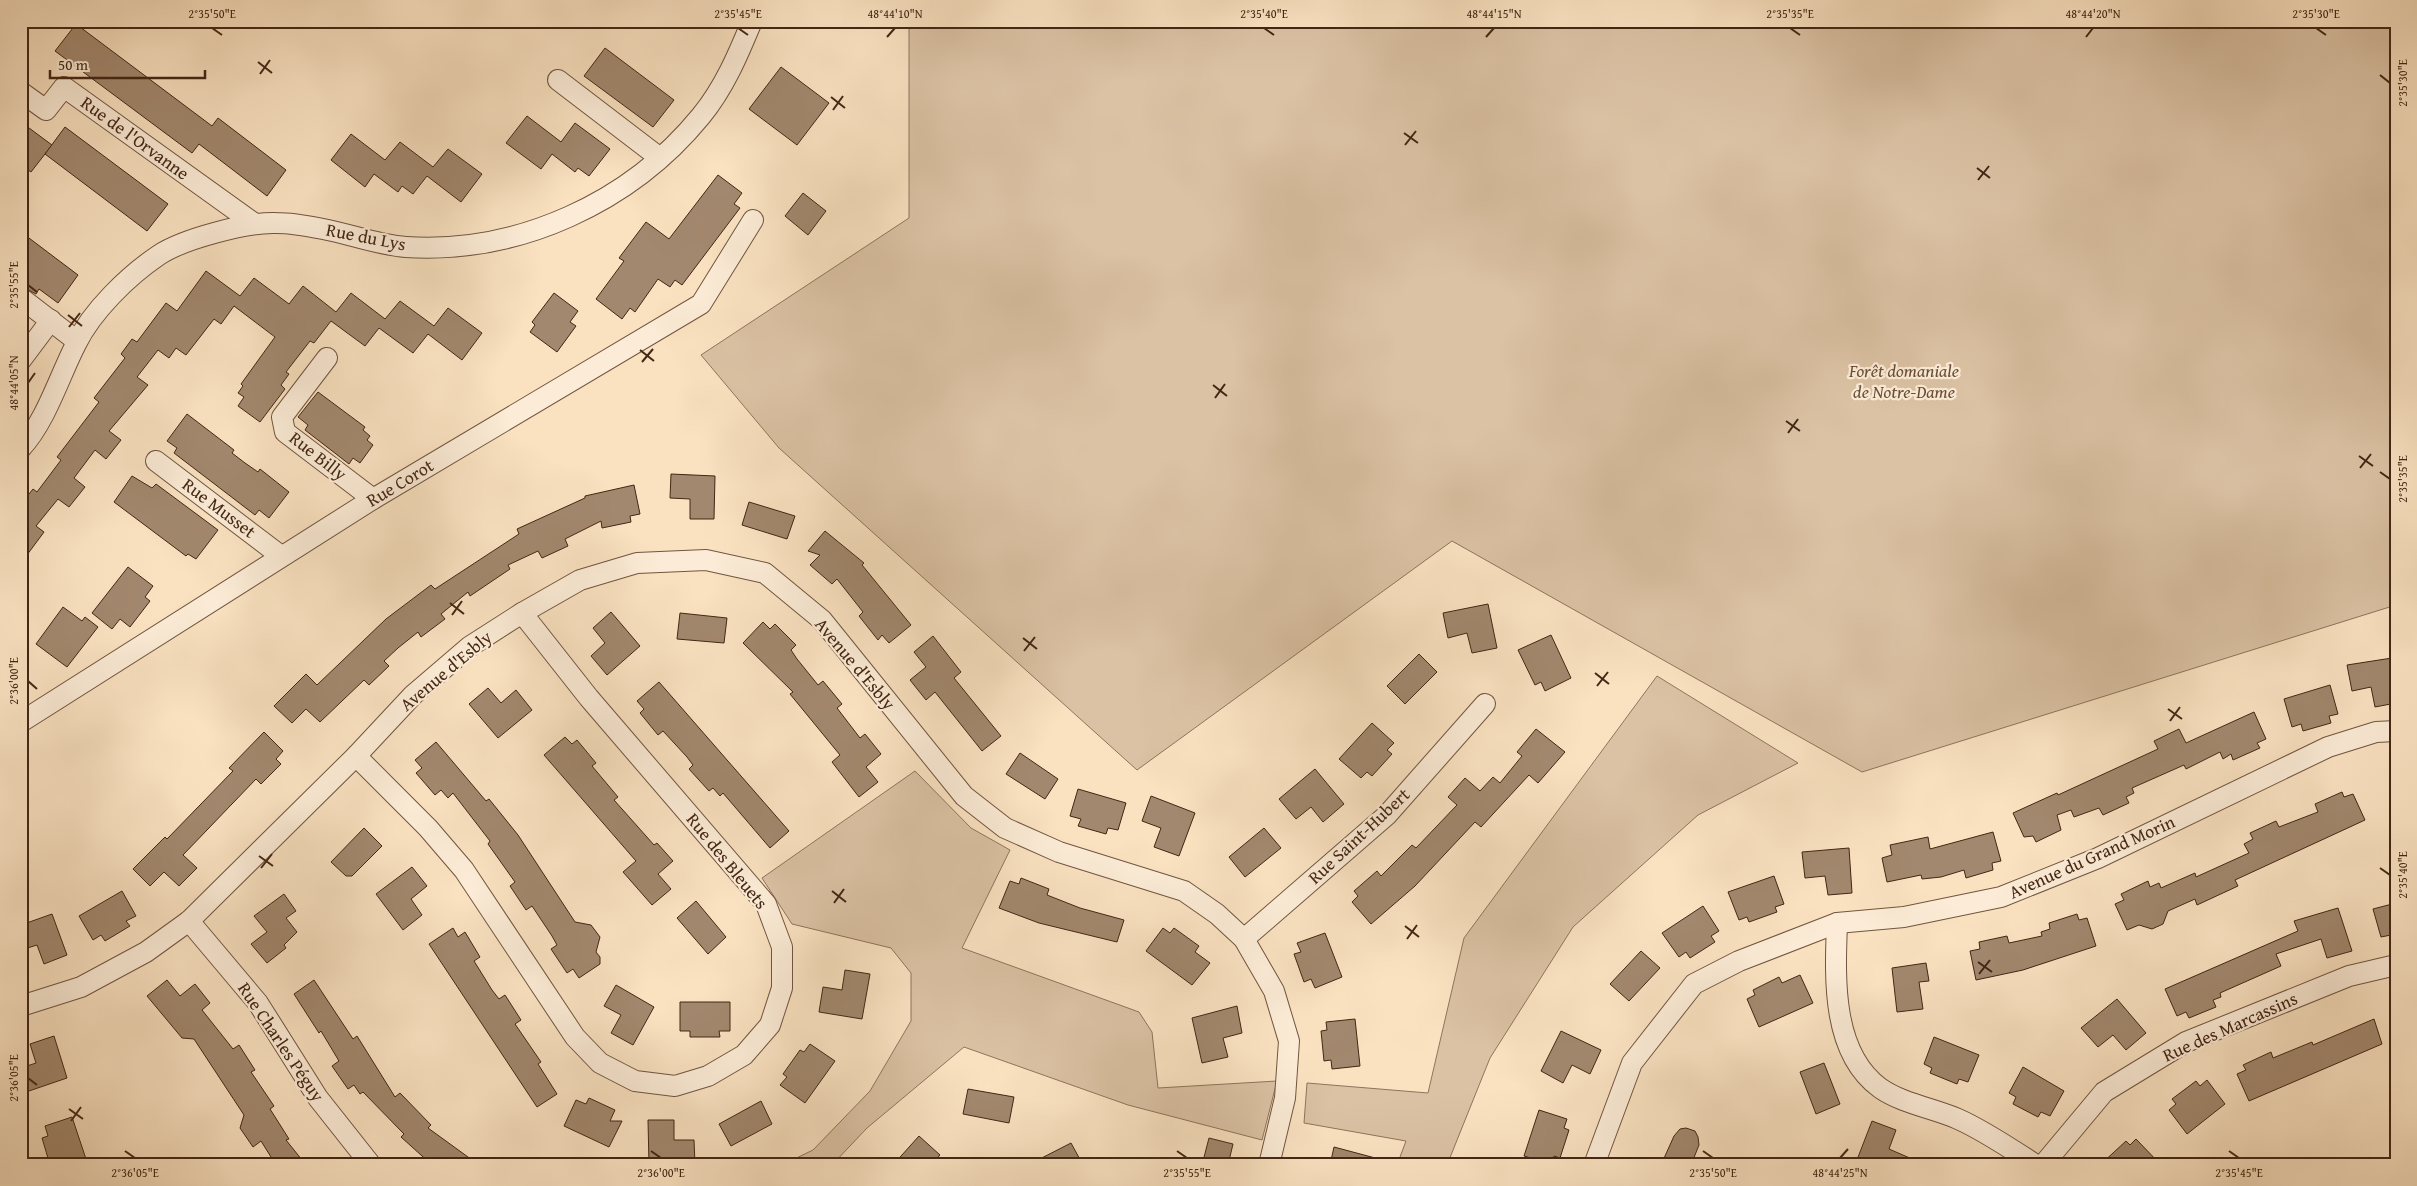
<svg xmlns="http://www.w3.org/2000/svg" width="2417" height="1186" font-family="'Gentium Book Plus',serif">
	<style>
		.green { fill: #dbc2a4; stroke: #8f745c }
		.building { fill: #a2886e; stroke: #432614 }
		.lines { fill: none; stroke-linecap: round; stroke-linejoin: round }
		.minor-casing { stroke: #71553f; stroke-width: 22 }
		.minor { stroke: #fcecd7; stroke-width: 20 }
		.ticks { fill: none; stroke: #432614; stroke-width: 2 }
		.labels { text-anchor: middle; stroke-width: 4.5; stroke-linejoin: round; paint-order: stroke }
		.street-label { font-size: 18px; fill: #432614; stroke: #fcecd7 }
		.park-label { font-size: 18px; font-style: italic; fill: #694d38; stroke: #fcecd7 }
		.neatline { fill: none; stroke: #432614; stroke-width: 2 }
		.ticks-label { font-size: 12px; text-anchor: middle; fill: #432614 }
	</style>
	<rect width="100%" height="100%" fill="#fae2c1"/>
	<filter id="stains"><feTurbulence type="fractalNoise" baseFrequency=".004" numOctaves="4"/><feColorMatrix values="0 0 0 0 .2 0 0 0 0 .09 0 0 0 0 .02 0 0 0 .5 -.17"/></filter>
	<radialGradient id="worn" r=".72"><stop offset=".6" stop-color="#630" stop-opacity="0"/><stop offset="1" stop-color="#630" stop-opacity=".3"/></radialGradient>
	<!-- green -->
	<g class="green">
		<polygon points="909,21 2396,21 2396,605 1862,772 1452,541 1137,770 779,448 701,355 909,218"/>
		<polygon points="1657,676 1798,763 1698,815 1573,927 1490,1058 1447,1165 1397,1165 1406,1141 1304,1123 1307,1083 1428,1093 1464,938"/>
		<polygon points="915,771 971,828 1010,850 962,948 1139,1012 1152,1032 1158,1088 1277,1081 1262,1140 1128,1105 964,1047 867,1128 832,1165 782,1165 813,1150 870,1091 911,1021 911,973 891,948 792,924 762,878"/>
	</g>
	<!-- building -->
	<g class="building">
		<polygon points="76,24 212,126 218,118 286,170 267,196 199,144 192,153 55,51"/>
		<polygon points="605,48 674,100 653,127 584,76"/>
		<polygon points="781,67 829,103 797,145 749,109"/>
		<polygon points="527,116 561,142 575,123 610,149 589,176 578,168 575,172 552,154 541,169 506,143"/>
		<polygon points="21,122 52,145 31,172 21,165"/>
		<polygon points="65,127 168,204 147,231 45,154"/>
		<polygon points="351,134 385,160 400,142 433,167 448,149 482,174 461,202 427,176 413,194 402,186 398,192 374,174 365,187 331,160"/>
		<polygon points="718,175 742,193 734,204 740,208 682,285 675,280 670,287 658,279 635,312 630,308 622,319 596,299 624,261 619,258 646,222 669,239"/>
		<polygon points="803,193 826,211 808,235 785,216"/>
		<polygon points="21,232 78,275 58,303 39,289 36,294 21,286"/>
		<polygon points="206,271 240,296 254,278 289,304 303,286 336,312 351,293 385,319 400,301 434,326 448,308 482,333 462,360 428,334 413,353 379,328 365,346 331,321 314,343 310,341 286,372 289,374 281,385 285,389 260,422 238,406 244,397 238,393 243,386 241,384 275,337 234,306 221,324 214,319 186,355 176,348 169,358 158,350 137,377 148,385 109,431 121,440 106,459 95,450 74,478 85,487 69,507 58,499 36,526 44,532 21,563 21,504 33,489 37,492 61,460 57,457 99,402 94,398 125,358 121,354 132,339 137,342 166,303 177,311"/>
		<polygon points="554,293 578,311 570,322 576,326 557,352 530,332 535,325 532,322"/>
		<polygon points="318,392 365,427 363,430 370,436 367,440 373,445 360,463 353,458 349,464 305,430 308,425 298,417"/>
		<polygon points="187,414 234,450 232,453 245,463 258,472 260,469 289,492 269,518 259,510 255,515 174,453 177,448 167,441"/>
		<polygon points="671,474 715,476 714,519 690,519 690,499 670,498"/>
		<polygon points="132,476 152,488 156,484 218,530 196,559 188,554 186,556 114,502"/>
		<polygon points="634,485 640,514 630,516 631,522 602,528 601,521 565,539 568,546 542,558 538,551 508,565 510,569 470,596 468,592 441,614 445,619 421,637 418,632 398,648 384,661 389,666 369,685 364,680 320,722 306,709 292,723 274,706 306,674 317,685 386,619 431,585 435,589 519,534 517,529 585,498 585,496"/>
		<polygon points="749,502 795,516 787,539 742,525"/>
		<polygon points="825,531 864,563 862,565 911,625 889,643 882,635 878,640 859,616 863,612 837,579 832,584 810,565 820,555 808,551"/>
		<polygon points="128,567 153,586 145,597 150,601 130,627 120,619 112,629 92,613"/>
		<polygon points="1488,604 1497,648 1472,653 1467,633 1448,638 1443,613"/>
		<polygon points="63,607 82,621 85,617 98,627 67,667 36,644"/>
		<polygon points="611,612 640,646 607,675 591,656 605,643 593,628"/>
		<polygon points="680,613 727,618 724,643 677,639"/>
		<polygon points="763,622 770,629 775,624 796,645 791,650 797,659 818,685 823,681 842,704 837,708 860,738 865,734 881,754 866,767 878,782 859,797 832,762 840,755 790,694 793,692 743,643"/>
		<polygon points="1551,635 1571,678 1545,691 1541,682 1535,685 1518,650"/>
		<polygon points="933,636 961,672 954,678 1001,736 982,751 935,692 926,700 910,680 926,667 914,652"/>
		<polygon points="1419,654 1437,672 1405,704 1387,686"/>
		<polygon points="2392,658 2396,676 2396,703 2375,707 2371,687 2352,691 2347,665"/>
		<polygon points="659,682 789,831 770,848 723,793 720,796 713,788 709,791 689,769 693,765 687,757 663,731 658,735 640,713 644,709 637,701"/>
		<polygon points="2330,685 2338,714 2329,716 2331,723 2303,731 2301,724 2292,727 2284,699"/>
		<polygon points="488,688 501,703 516,690 532,710 498,738 469,704"/>
		<polygon points="2254,712 2266,739 2257,743 2260,748 2233,760 2231,754 2223,759 2220,752 2186,769 2184,765 2132,788 2134,793 2126,797 2129,803 2103,815 2099,808 2074,817 2071,810 2057,815 2061,830 2036,842 2033,836 2024,837 2013,813 2057,793 2058,795 2158,749 2154,741 2179,729 2186,743"/>
		<polygon points="1372,723 1394,743 1387,750 1392,754 1372,776 1367,772 1361,778 1339,759"/>
		<polygon points="1536,729 1565,752 1538,783 1529,775 1481,827 1475,822 1415,886 1371,924 1352,902 1358,896 1354,891 1377,871 1381,876 1412,845 1416,848 1457,805 1448,797 1465,778 1480,791 1493,777 1500,783 1522,756 1517,752"/>
		<polygon points="264,732 283,751 276,759 281,764 261,784 256,779 183,855 197,868 179,886 164,872 150,886 133,869 165,837 167,839 233,771 229,768"/>
		<polygon points="565,737 572,744 577,740 596,763 592,766 618,797 614,800 654,845 657,843 673,861 658,874 671,889 652,905 623,872 636,861 544,755"/>
		<polygon points="436,742 486,801 489,799 518,835 575,922 591,925 600,937 596,952 600,957 600,964 579,978 573,969 567,973 551,949 557,945 552,936 532,906 526,910 510,886 515,882 488,844 490,841 453,793 448,798 441,790 435,795 416,773 422,768 415,760"/>
		<polygon points="1020,753 1058,779 1045,799 1006,774"/>
		<polygon points="1315,769 1344,804 1323,822 1311,807 1296,819 1279,799"/>
		<polygon points="1078,789 1126,803 1118,830 1108,828 1106,834 1078,826 1081,819 1070,816"/>
		<polygon points="2342,792 2344,797 2353,794 2365,820 2235,880 2238,886 2197,905 2195,899 2168,911 2163,924 2152,929 2139,925 2127,930 2115,904 2124,900 2121,894 2148,881 2150,887 2159,883 2161,888 2195,873 2196,877 2249,853 2244,844 2253,839 2250,833 2276,821 2279,827 2318,812 2315,804"/>
		<polygon points="1151,796 1195,813 1179,856 1154,847 1161,828 1142,821"/>
		<polygon points="364,828 382,846 352,876 346,876 331,862"/>
		<polygon points="1264,828 1281,848 1245,877 1229,857"/>
		<polygon points="1993,832 2001,861 1992,863 1993,870 1966,878 1964,870 1941,877 1922,879 1921,875 1887,882 1882,858 1892,855 1890,845 1928,837 1930,849"/>
		<polygon points="1849,848 1852,893 1828,895 1825,876 1805,878 1802,852"/>
		<polygon points="412,867 427,886 411,899 422,915 403,930 376,894"/>
		<polygon points="1774,876 1784,904 1775,907 1777,912 1749,922 1747,917 1739,920 1728,892"/>
		<polygon points="1021,878 1049,889 1047,895 1080,908 1124,920 1117,942 1039,923 999,908 1010,881 1019,884"/>
		<polygon points="122,891 136,916 126,921 130,926 105,941 101,935 93,940 79,916"/>
		<polygon points="284,894 296,911 286,918 297,932 284,945 286,948 267,963 251,944 267,932 254,916"/>
		<polygon points="696,901 726,937 708,954 677,918"/>
		<polygon points="2396,903 2396,934 2381,937 2373,909"/>
		<polygon points="1703,906 1719,931 1711,936 1715,942 1690,958 1686,952 1679,957 1662,933"/>
		<polygon points="2338,908 2352,951 2327,958 2321,939 2276,954 2281,966 2220,993 2221,997 2213,1000 2216,1007 2189,1018 2186,1012 2177,1016 2165,989 2298,931 2294,921"/>
		<polygon points="52,914 67,955 44,964 37,945 21,950 21,925"/>
		<polygon points="2077,914 2079,920 2087,918 2096,946 2023,970 1976,980 1970,951 1980,949 1979,942 2007,936 2009,943 2042,936 2041,932 2050,929 2049,923"/>
		<polygon points="453,928 458,937 465,932 480,957 474,961 492,990 499,999 505,995 521,1020 515,1024 541,1062 538,1064 557,1094 537,1107 429,944"/>
		<polygon points="1163,928 1170,933 1174,928 1199,946 1195,952 1210,963 1192,985 1146,951"/>
		<polygon points="1325,933 1342,977 1315,988 1311,979 1304,982 1294,954 1301,952 1297,943"/>
		<polygon points="1641,951 1660,968 1629,1001 1610,984"/>
		<polygon points="1926,963 1929,981 1919,982 1923,1009 1897,1012 1892,968"/>
		<polygon points="845,970 870,974 862,1019 819,1012 823,987 842,990"/>
		<polygon points="1800,975 1813,1003 1759,1027 1747,999 1755,995 1753,990 1779,977 1782,983"/>
		<polygon points="167,980 180,996 195,984 210,1003 202,1010 233,1049 239,1045 255,1070 251,1072 274,1106 270,1109 289,1139 286,1140 306,1165 276,1165 261,1141 253,1147 240,1128 244,1115 194,1039 182,1038 147,996"/>
		<polygon points="314,980 353,1039 357,1036 395,1097 400,1093 431,1125 428,1128 479,1165 432,1165 401,1137 404,1134 363,1092 360,1094 354,1085 348,1089 332,1066 339,1061 321,1031 319,1033 294,994"/>
		<polygon points="616,985 654,1007 633,1045 611,1033 621,1015 604,1006"/>
		<polygon points="2117,999 2146,1033 2126,1050 2113,1035 2098,1047 2081,1028"/>
		<polygon points="680,1002 730,1002 730,1031 719,1031 720,1037 690,1037 690,1031 680,1031"/>
		<polygon points="1237,1006 1242,1033 1223,1038 1228,1057 1202,1063 1192,1018"/>
		<polygon points="1355,1019 1360,1066 1332,1069 1331,1060 1324,1061 1321,1031 1327,1030 1326,1022"/>
		<polygon points="2374,1019 2382,1044 2249,1101 2237,1074 2246,1070 2243,1065 2271,1052 2273,1058 2312,1042 2313,1045"/>
		<polygon points="1561,1031 1601,1050 1590,1074 1572,1065 1563,1083 1541,1071"/>
		<polygon points="54,1036 67,1078 26,1092 21,1079 21,1068 36,1063 30,1044"/>
		<polygon points="1934,1037 1979,1055 1968,1082 1959,1079 1957,1084 1930,1073 1932,1068 1924,1064"/>
		<polygon points="810,1044 835,1061 805,1103 780,1085 787,1077 783,1074 800,1050 804,1052"/>
		<polygon points="1824,1063 1840,1104 1816,1114 1800,1072"/>
		<polygon points="2023,1067 2064,1091 2050,1116 2041,1112 2038,1117 2013,1104 2016,1097 2009,1093"/>
		<polygon points="2207,1080 2225,1104 2187,1134 2169,1110 2176,1104 2172,1099 2196,1081 2200,1086"/>
		<polygon points="968,1089 1014,1097 1009,1123 963,1114"/>
		<polygon points="589,1098 615,1110 610,1121 622,1121 609,1147 564,1126 576,1100 586,1104"/>
		<polygon points="761,1101 772,1124 731,1146 719,1124"/>
		<polygon points="1539,1110 1567,1119 1564,1128 1569,1130 1560,1158 1554,1156 1551,1164 1524,1156"/>
		<polygon points="72,1117 88,1165 50,1165 42,1138 48,1136 45,1126"/>
		<polygon points="648,1120 674,1120 674,1140 694,1140 695,1164 649,1165"/>
		<polygon points="1872,1121 1896,1130 1889,1149 1926,1165 1855,1165"/>
		<polygon points="1686,1128 1695,1131 1698,1137 1699,1145 1691,1165 1661,1165 1674,1136 1680,1129"/>
		<polygon points="919,1136 940,1155 931,1165 893,1165"/>
		<polygon points="1209,1138 1233,1144 1228,1165 1202,1165"/>
		<polygon points="2136,1139 2161,1165 2100,1165 2126,1141 2130,1145"/>
		<polygon points="1071,1143 1083,1165 1028,1165"/>
		<polygon points="1334,1147 1379,1159 1378,1165 1330,1165"/>
	</g>
	<g class="lines">
		<!-- minor casing -->
		<g class="minor-casing">
			<g id="minor">
				<polyline points="558,80 660,158"/>
				<polyline points="21,92 46,110 64,87 255,224"/>
				<polyline points="21,298 77,341"/>
				<polyline points="327,358 282,417 285,432 373,499"/>
				<polyline points="21,360 51,320"/>
				<path d="M21,448C46,421 59,377 76,344C92,311 128,276 159,255C183,239 247,222 276,223C291,223 308,226 323,229C350,234 378,245 406,247C518,254 630,203 701,116C724,88 738,55 752,21"/>
				<polyline points="156,461 281,556"/>
				<polyline points="21,722 373,499 701,304 753,220"/>
				<polyline points="356,756 428,828 464,870 575,1037 600,1063 635,1081 675,1086 708,1076 744,1055 770,1025 782,988 782,947 766,904 589,698 522,613"/>
				<polyline points="189,921 258,1003 318,1098 371,1165"/>
				<path d="M1837,923C1835,977 1831,1052 1880,1088C1903,1104 1933,1108 1958,1119C1985,1131 2011,1149 2036,1165"/>
				<polyline points="1244,939 1387,815 1485,704"/>
				<polyline points="21,1006 81,987 146,952 189,921 356,756 413,695 469,647 522,613 580,580 637,563 706,560 765,573 822,620 964,796 1005,828 1059,852 1184,891 1217,914 1244,939 1274,991 1289,1041 1285,1098 1269,1165"/>
				<polyline points="1594,1165 1632,1063 1694,984 1739,961 1837,923 1904,917 2001,897 2098,858 2328,747 2376,732 2396,731"/>
				<polyline points="2043,1165 2104,1092 2186,1042 2349,976 2396,965"/>
			</g>
		</g>
		<!-- minor -->
		<use href="#minor" class="minor"/>
	</g>
	<!-- ticks -->
	<path class="ticks" d="M212,28L222,35M738,28L748,35M1264,28L1274,35M1790,28L1800,35M2316,28L2326,35M887,37L895,28M1486,37L1494,28M2086,37L2093,28M258,62L272,73M260,74L270,60M2380,75L2390,83M831,97L845,108M833,110L843,96M1404,133L1418,143M1405,145L1416,131M1977,168L1990,178M1978,180L1989,166M28,285L37,292M68,315L82,326M69,327L80,313M640,350L654,361M642,362L653,349M28,383L35,373M1213,385L1227,396M1215,398L1225,384M1786,421L1800,431M1788,433L1798,419M2359,456L2373,466M2360,468L2371,454M2380,472L2390,479M450,603L464,614M452,615L462,601M1023,638L1037,649M1024,651L1035,637M1595,673L1609,684M28,681L37,689M1597,686L1608,672M2168,709L2182,719M2170,721L2180,707M259,856L273,866M261,868L272,854M2380,868L2390,875M832,891L846,902M834,903L844,889M1405,926L1419,937M1407,939L1417,925M1978,962L1992,972M1979,974L1990,960M28,1078L37,1085M69,1109L83,1119M71,1121L81,1107M125,1151L135,1158M651,1151L661,1158M1177,1151L1187,1158M1703,1151L1713,1158M2229,1151L2239,1158M1840,1158L1848,1149"/>
	<g class="labels">
		<!-- street labels -->
		<g class="street-label">
			<text transform="translate(135 138) rotate(36)" y="6">Rue de l'Orvanne</text>
			<text transform="translate(366 237) rotate(11)" y="6">Rue du Lys</text>
			<text transform="translate(318 456) rotate(38)" y="6">Rue Billy</text>
			<text transform="translate(400 483) rotate(-31)" y="6">Rue Corot</text>
			<text transform="translate(219 508) rotate(37)" y="6">Rue Musset</text>
			<text transform="translate(855 664) rotate(50)" y="6">Avenue d'Esbly</text>
			<text transform="translate(446 671) rotate(-40)" y="6">Avenue d'Esbly</text>
			<text transform="translate(1359 836) rotate(-43)" y="6">Rue Saint-Hubert</text>
			<text transform="translate(2092 857) rotate(-24)" y="6">Avenue du Grand Morin</text>
			<text transform="translate(727 861) rotate(51)" y="6">Rue des Bleuets</text>
			<text transform="translate(2230 1027) rotate(-24)" y="6">Rue des Marcassins</text>
			<text transform="translate(281 1042) rotate(56)" y="6">Rue Charles Péguy</text>
		</g>
		<!-- park labels -->
		<g class="park-label">
			<text x="1904" y="377">Forêt domaniale<tspan x="1904" dy="21">de Notre-Dame</tspan></text>
		</g>
	</g>
	<!-- margin -->
	<rect width="2417" height="1186" fill="none" stroke="#fae2c1" stroke-width="55"/>
	<!-- scale -->
	<path d="M50 70v8h155v-8" fill="none" stroke="#432614" stroke-width="2.5"/>
	<text x="58" y="70" font-size="15" fill="#432614" stroke="#fcecd7" stroke-width="4" paint-order="stroke">50 m</text>
	<rect x="28" y="28" width="2362" height="1130" class="neatline"/>
	<g class="ticks-label">
		<text x="212" y="18">2°35'50"E</text>
		<text x="738" y="18">2°35'45"E</text>
		<text x="895" y="18">48°44'10"N</text>
		<text x="1264" y="18">2°35'40"E</text>
		<text x="1494" y="18">48°44'15"N</text>
		<text x="1790" y="18">2°35'35"E</text>
		<text x="2093" y="18">48°44'20"N</text>
		<text x="2316" y="18">2°35'30"E</text>
		<text transform="translate(2403 83) rotate(-90)" y="4">2°35'30"E</text>
		<text transform="translate(14 285) rotate(-90)" y="4">2°35'55"E</text>
		<text transform="translate(14 383) rotate(-90)" y="4">48°44'05"N</text>
		<text transform="translate(2403 479) rotate(-90)" y="4">2°35'35"E</text>
		<text transform="translate(14 681) rotate(-90)" y="4">2°36'00"E</text>
		<text transform="translate(2403 875) rotate(-90)" y="4">2°35'40"E</text>
		<text transform="translate(14 1078) rotate(-90)" y="4">2°36'05"E</text>
		<text x="135" y="1177">2°36'05"E</text>
		<text x="661" y="1177">2°36'00"E</text>
		<text x="1187" y="1177">2°35'55"E</text>
		<text x="1713" y="1177">2°35'50"E</text>
		<text x="1840" y="1177">48°44'25"N</text>
		<text x="2239" y="1177">2°35'45"E</text>
	</g>
	<rect width="100%" height="100%" filter="url(#stains)"/>
	<rect width="100%" height="100%" fill="url(#worn)"/>
</svg>
